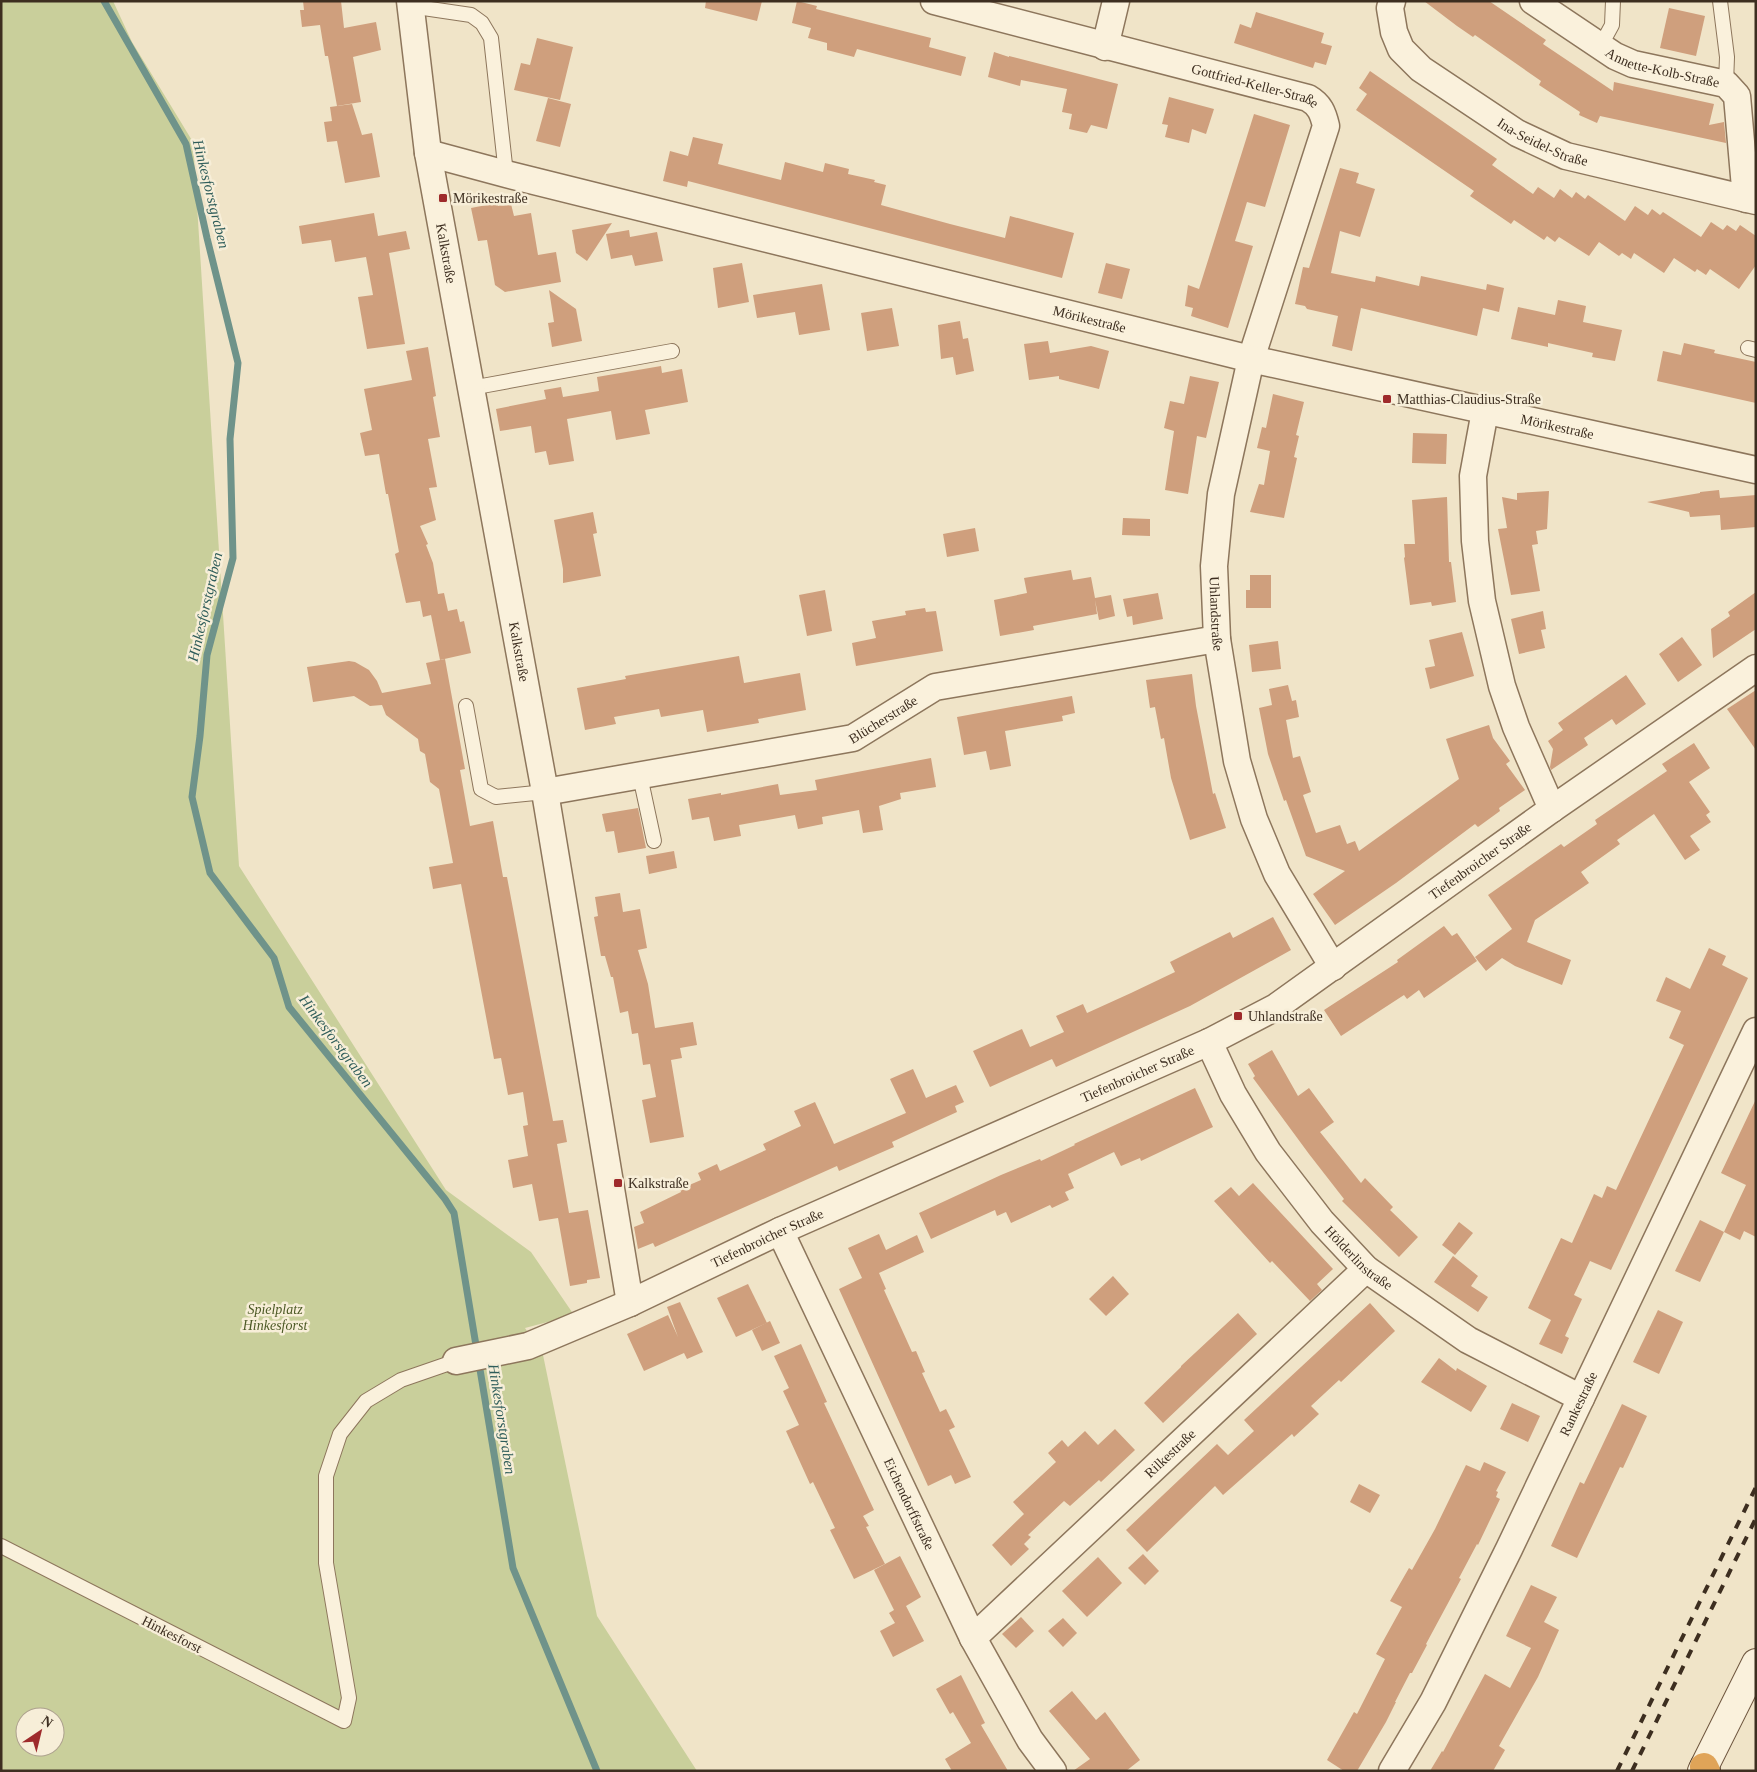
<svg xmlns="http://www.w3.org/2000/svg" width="1757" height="1772" font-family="'Times New Roman',serif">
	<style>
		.green { fill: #c9cf9b; fill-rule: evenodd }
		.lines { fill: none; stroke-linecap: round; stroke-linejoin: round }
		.stream { stroke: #6f938a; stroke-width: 7 }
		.building { fill: #cf9f7d }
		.lane-casing { stroke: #8d765c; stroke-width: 16 }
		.street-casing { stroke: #8d765c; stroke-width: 29 }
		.secondary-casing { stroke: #6f573f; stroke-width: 30 }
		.highway-casing { stroke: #5b4430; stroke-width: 30 }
		.lane { stroke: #faf1dc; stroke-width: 14 }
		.street { stroke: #faf1dc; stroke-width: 26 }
		.secondary { stroke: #faf1dc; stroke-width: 28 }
		.highway { stroke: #e0a458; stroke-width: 28 }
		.rail { stroke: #3d2e20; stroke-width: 4; stroke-dasharray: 9 9; stroke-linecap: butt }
		.poi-dot { fill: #9e2a2b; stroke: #f7eed8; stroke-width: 2 }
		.labels { text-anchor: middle; stroke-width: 5; stroke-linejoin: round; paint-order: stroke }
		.street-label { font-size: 14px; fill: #3d2e20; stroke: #f7eed8 }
		.poi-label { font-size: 14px; fill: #3d2e20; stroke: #f7eed8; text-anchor: start }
		.park-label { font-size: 14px; font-style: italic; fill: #4d5a26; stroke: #f7eed8 }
		.water-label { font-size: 15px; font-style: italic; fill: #2f5d5a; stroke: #f7eed8 }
	</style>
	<rect width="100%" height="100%" fill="#f0e4c8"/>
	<!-- green -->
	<path class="green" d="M1,1H113L132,42L193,142L239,866L446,1190L531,1252L574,1315L525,1328L543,1355L597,1616L697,1771H1ZM25,1717H55V1747H25Z"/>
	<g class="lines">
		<!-- stream -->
		<polyline class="stream" points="104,1 186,144 207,238 238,363 230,439 233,558 207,655 200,736 192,797 210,873 274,958 289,1007 445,1199 454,1213 513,1568 597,1771"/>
	</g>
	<!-- building -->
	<g class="building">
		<polygon points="303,1 341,1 344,28 376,22 381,50 353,57 361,102 337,106 328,56 325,56 320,25 302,27 300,10 304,10"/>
		<polygon points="706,1 762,1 757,21 705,8"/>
		<polygon points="797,1 817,6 816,9 931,38 929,47 966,57 961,76 857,49 854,57 827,50 827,43 808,38 811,28 792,23"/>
		<polygon points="1424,1 1489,1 1546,40 1543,44 1613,91 1614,82 1714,104 1709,125 1724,122 1726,143 1600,116 1597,123 1579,115 1580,112 1539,85 1541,81 1475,35 1473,37 1457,26"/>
		<polygon points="1669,8 1705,16 1696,56 1660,48"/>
		<polygon points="1256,12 1324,33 1321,43 1332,46 1326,65 1315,62 1313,68 1234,43 1240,24 1251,28"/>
		<polygon points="537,38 573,47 560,100 514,90 521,63 530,65"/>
		<polygon points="994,52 1009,57 1009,56 1118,84 1107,129 1091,125 1087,133 1069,129 1072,114 1062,112 1067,89 1021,80 1020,86 988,77"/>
		<polygon points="1370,71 1497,159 1492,165 1533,194 1538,187 1554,198 1560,189 1572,198 1576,192 1585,199 1588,195 1625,221 1635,206 1648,215 1652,209 1660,215 1663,212 1701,237 1711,222 1723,230 1727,225 1736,231 1740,225 1756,236 1756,265 1739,289 1710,269 1706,275 1697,269 1695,272 1674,258 1664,273 1634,253 1631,259 1622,253 1619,256 1599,242 1589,256 1559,237 1555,242 1547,236 1544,240 1514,220 1511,224 1470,196 1474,191 1356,110 1367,94 1359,88"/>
		<polygon points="1169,97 1214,109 1206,134 1192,129 1189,143 1165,137 1168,125 1162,124"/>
		<polygon points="548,98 571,104 560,147 536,141"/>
		<polygon points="352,104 362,135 372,133 380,177 345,183 337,141 327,142 324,122 332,121 330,107"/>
		<polygon points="1254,114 1290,125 1265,207 1247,202 1241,222 1235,241 1253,246 1228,328 1191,316 1193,308 1185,306 1188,285 1199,289"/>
		<polygon points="693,137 723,144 718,164 781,180 785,162 823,172 825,163 849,169 848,174 875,180 874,182 886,185 881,205 950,224 1005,238 1010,216 1074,233 1062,278 688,181 687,187 663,181 670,151 688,156"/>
		<polygon points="1340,168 1359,173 1356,183 1375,189 1360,237 1340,231 1331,273 1375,282 1376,276 1419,286 1421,276 1486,290 1487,284 1504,288 1499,312 1483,308 1477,336 1361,308 1352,351 1332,346 1338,316 1307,309 1305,306 1295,304 1303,267 1309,268"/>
		<polygon points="497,203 498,206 511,204 514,216 531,213 538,255 556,252 561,282 505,292 495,285 487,240 478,241 471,208"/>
		<polygon points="374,213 378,236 406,231 410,249 389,253 405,344 367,349 358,297 373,295 366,257 335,262 331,240 302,244 299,226"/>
		<polygon points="612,223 587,261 576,253 572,230"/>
		<polygon points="629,230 630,237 657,232 663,261 635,266 632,255 611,259 606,234"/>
		<polygon points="742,263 749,302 718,308 713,268"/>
		<polygon points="1106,263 1130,269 1122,299 1098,293"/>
		<polygon points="822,284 830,330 799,335 795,312 757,318 753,295"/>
		<polygon points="549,290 576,309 582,341 552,347 548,323 554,322"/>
		<polygon points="1558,300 1586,306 1583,322 1622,330 1615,361 1592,357 1593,353 1548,343 1548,347 1511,339 1518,307 1555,315"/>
		<polygon points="892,308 899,346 867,351 861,313"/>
		<polygon points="960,321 963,339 968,338 974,371 956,375 953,357 941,359 938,325"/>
		<polygon points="1048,341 1050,353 1091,346 1109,351 1099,389 1059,379 1059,376 1029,380 1024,344"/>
		<polygon points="1684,343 1715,350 1714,353 1756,362 1756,403 1657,381 1663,351 1681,355"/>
		<polygon points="428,347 436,396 433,397 440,437 428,439 437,487 429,488 436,520 420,526 428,544 426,545 433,563 438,594 444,593 448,611 457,609 460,622 464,621 471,653 440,660 431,615 423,617 420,601 406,603 395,554 399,552 388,494 386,494 379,454 365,456 360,433 372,430 364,389 412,380 406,351"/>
		<polygon points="661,366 662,373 682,369 688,402 645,410 650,434 616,440 611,411 567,419 574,461 549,465 546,451 535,453 531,426 500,431 496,409 546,399 544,390 561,387 563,397 599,391 597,377"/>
		<polygon points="1190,376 1219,382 1206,438 1197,436 1188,494 1165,490 1174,431 1164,428 1170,401 1184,404"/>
		<polygon points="1273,394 1304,402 1296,435 1299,436 1294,457 1297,458 1284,518 1250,512 1259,484 1264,485 1270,451 1257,448 1262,427 1266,428"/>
		<polygon points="1413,433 1447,434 1446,464 1412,463"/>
		<polygon points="1719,490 1720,498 1756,495 1756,527 1721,530 1720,515 1690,517 1689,512 1647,502 1700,493 1700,492"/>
		<polygon points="1549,491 1547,529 1536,531 1538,544 1532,545 1540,591 1511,595 1498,529 1507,528 1502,497 1517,500 1517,493"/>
		<polygon points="1447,497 1449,562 1451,562 1456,602 1432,606 1431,602 1410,605 1404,558 1405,557 1404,544 1415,544 1412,500"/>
		<polygon points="593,512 597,533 593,534 601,576 563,583 563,569 554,520"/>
		<polygon points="1123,518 1150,519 1150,536 1122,535"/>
		<polygon points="975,528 979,551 947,557 943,534"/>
		<polygon points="1071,570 1073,580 1091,577 1095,598 1111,595 1115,616 1099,620 1095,600 1097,614 1033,626 1034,630 1000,636 994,600 1027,593 1024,578"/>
		<polygon points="1250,575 1271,575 1271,608 1246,608 1246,590 1250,590"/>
		<polygon points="825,590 832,631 807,636 799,595"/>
		<polygon points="1756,592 1756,629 1713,658 1711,629 1730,616 1728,612"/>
		<polygon points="1158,593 1163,619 1133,625 1132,616 1127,617 1123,599"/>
		<polygon points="925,608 926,612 936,611 943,651 856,666 852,643 876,638 872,621 906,615 905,611"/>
		<polygon points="1543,611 1546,629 1541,630 1545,648 1519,654 1511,619"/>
		<polygon points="1462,632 1474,676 1430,689 1425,668 1435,666 1429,640"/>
		<polygon points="1682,637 1702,665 1678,682 1659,654"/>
		<polygon points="1278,641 1281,669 1252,672 1249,645"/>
		<polygon points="739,656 744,683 800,673 806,710 758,719 759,723 707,732 703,710 661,717 659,709 614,717 616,724 585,730 577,688 626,679 625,676"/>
		<polygon points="445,659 465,769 460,770 470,826 493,821 503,877 507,877 553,1121 563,1120 567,1142 557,1144 569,1213 588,1210 600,1278 587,1280 587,1283 570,1286 558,1218 539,1221 532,1184 513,1188 508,1160 528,1156 523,1126 528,1125 523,1092 508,1095 501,1058 494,1059 461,884 433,889 429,867 453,863 439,789 430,782 425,754 420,751 418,739 386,715 382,705 370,706 354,696 313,702 307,667 349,661 355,662 369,670 377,681 382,693 431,684 426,663"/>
		<polygon points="1192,674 1196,706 1213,794 1215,793 1226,828 1190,840 1171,778 1164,738 1161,739 1155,707 1150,708 1146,680"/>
		<polygon points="1626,675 1646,704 1616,725 1612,719 1584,738 1588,745 1551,770 1550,767 1553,749 1548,741 1563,730 1558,723"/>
		<polygon points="1288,685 1292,701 1296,700 1299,717 1286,720 1293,758 1300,756 1311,792 1303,795 1316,833 1340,825 1347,844 1355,841 1359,851 1459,779 1446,739 1489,725 1493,738 1510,761 1506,764 1525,790 1499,808 1500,811 1478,827 1475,824 1396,883 1335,925 1313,894 1345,871 1306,856 1286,800 1284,801 1268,754 1259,708 1272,705 1269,689"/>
		<polygon points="1756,690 1756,750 1727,709"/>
		<polygon points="1072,696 1075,713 1062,716 1063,721 1005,731 1011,766 990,770 986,751 964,755 957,717"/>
		<polygon points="1694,743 1710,768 1689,782 1710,812 1706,815 1711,822 1690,836 1700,850 1685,860 1654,814 1617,840 1620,844 1581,872 1589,883 1535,920 1527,942 1571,960 1562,985 1515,966 1502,958 1486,971 1475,957 1512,929 1488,895 1561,844 1564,847 1597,824 1595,820 1667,771 1662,764"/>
		<polygon points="931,758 936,787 900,793 901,799 879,806 883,830 863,833 859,810 822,817 823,824 798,829 795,815 739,825 741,836 714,841 709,817 692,820 688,799 721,793 721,795 778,784 780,795 817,790 815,780"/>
		<polygon points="638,808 646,848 618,853 614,831 606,832 602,814"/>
		<polygon points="674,851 677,868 649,874 646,856"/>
		<polygon points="620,893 623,912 640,909 647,948 638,950 648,984 655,1028 693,1022 697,1045 680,1048 682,1058 671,1060 684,1137 650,1143 642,1100 656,1097 650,1064 643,1065 638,1033 632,1034 628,1011 620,1013 613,977 611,977 605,956 601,956 594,917 598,916 595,897"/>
		<polygon points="1273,917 1291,950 1190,1006 1056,1067 1052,1059 990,1087 973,1051 1022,1029 1030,1047 1064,1032 1056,1016 1083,1004 1087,1013 1131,993 1175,972 1170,962 1230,932 1233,938"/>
		<polygon points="1444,926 1452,936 1457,933 1477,961 1424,998 1419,990 1407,999 1404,995 1341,1036 1324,1010 1398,962 1397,960"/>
		<polygon points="1709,948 1726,956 1722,965 1748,978 1611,1270 1590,1261 1574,1295 1582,1299 1565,1336 1569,1338 1562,1354 1539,1344 1551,1320 1528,1308 1561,1238 1572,1243 1594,1194 1602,1198 1607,1186 1616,1190 1684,1045 1669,1038 1681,1011 1656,1001 1666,977 1690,989"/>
		<polygon points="1272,1050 1298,1096 1309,1088 1334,1122 1320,1132 1361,1183 1365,1178 1393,1207 1390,1210 1418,1237 1399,1257 1342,1201 1344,1199 1309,1154 1253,1078 1255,1076 1248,1064"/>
		<polygon points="913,1069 926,1098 956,1085 964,1102 955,1106 957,1112 892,1142 894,1147 839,1171 837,1166 655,1247 653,1243 638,1249 634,1227 644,1223 640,1212 681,1192 680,1189 701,1180 698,1173 717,1164 720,1171 766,1150 763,1144 801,1126 794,1111 815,1102 834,1144 906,1113 890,1079"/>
		<polygon points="1195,1088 1213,1127 1141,1161 1140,1158 1121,1166 1114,1152 1068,1174 1074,1188 1065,1192 1069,1200 1052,1208 1050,1205 1011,1223 1006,1212 997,1216 995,1210 931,1239 919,1213 1001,1175 1040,1159 1041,1161 1075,1145 1074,1144"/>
		<polygon points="1756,1099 1756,1237 1744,1231 1740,1240 1724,1232 1700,1282 1675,1271 1700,1220 1724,1232 1746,1185 1721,1173"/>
		<polygon points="1253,1183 1333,1269 1317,1284 1322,1290 1310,1301 1272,1261 1270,1263 1214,1201 1231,1187 1239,1196"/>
		<polygon points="1459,1222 1473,1233 1455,1255 1442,1245"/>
		<polygon points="879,1234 886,1250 917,1235 924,1252 879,1273 886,1289 884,1290 912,1352 916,1351 925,1372 922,1373 940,1412 946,1409 955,1427 949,1430 971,1477 955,1484 951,1475 928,1486 839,1289 862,1278 848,1248"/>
		<polygon points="1453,1256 1478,1276 1471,1286 1488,1297 1478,1312 1434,1282"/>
		<polygon points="1113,1276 1129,1294 1106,1316 1089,1299"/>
		<polygon points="748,1284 767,1323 736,1337 717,1298"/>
		<polygon points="680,1302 703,1352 687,1359 684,1353 644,1371 627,1334 668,1315 678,1337 667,1307"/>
		<polygon points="1370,1303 1395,1331 1341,1382 1339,1380 1311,1406 1319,1414 1294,1437 1292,1434 1223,1495 1215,1486 1147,1552 1126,1530 1217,1444 1228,1455 1254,1431 1244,1420"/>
		<polygon points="1658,1310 1683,1322 1659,1374 1633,1362"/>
		<polygon points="1238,1313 1257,1334 1163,1423 1144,1403 1181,1367 1181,1366"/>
		<polygon points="770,1321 780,1343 762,1351 752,1330"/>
		<polygon points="801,1344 827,1402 824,1403 874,1510 863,1516 869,1526 866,1527 885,1564 854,1579 830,1530 835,1528 813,1482 810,1484 786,1431 799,1425 783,1391 789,1388 774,1356"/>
		<polygon points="1439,1358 1456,1371 1457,1368 1487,1386 1471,1412 1421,1382"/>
		<polygon points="1512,1403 1540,1416 1528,1442 1500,1429"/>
		<polygon points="1622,1404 1647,1416 1623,1468 1620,1467 1577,1558 1551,1546 1580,1482 1584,1484"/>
		<polygon points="1115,1429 1135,1450 1101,1482 1099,1480 1070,1506 1064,1501 1028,1535 1031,1537 1024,1544 1029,1549 1011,1566 992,1545 1024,1514 1013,1502 1056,1462 1048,1453 1062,1440 1068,1447 1085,1431 1098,1445"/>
		<polygon points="1484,1462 1506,1472 1496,1491 1498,1492 1496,1497 1500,1499 1478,1545 1477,1544 1459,1578 1461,1579 1426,1644 1427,1645 1412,1673 1410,1673 1395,1702 1396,1702 1386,1722 1357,1771 1344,1771 1327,1760 1354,1712 1357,1714 1385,1659 1376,1654 1402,1607 1390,1601 1409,1568 1412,1570 1435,1529 1466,1465 1480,1471"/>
		<polygon points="1359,1484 1380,1495 1370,1513 1350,1502"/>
		<polygon points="1143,1554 1159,1571 1145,1585 1128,1568"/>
		<polygon points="900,1556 921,1597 906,1606 924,1641 893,1657 880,1631 895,1623 889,1613 894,1610 874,1570"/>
		<polygon points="1098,1557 1122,1583 1087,1617 1062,1591"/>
		<polygon points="1531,1585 1557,1597 1544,1622 1559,1630 1538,1677 1499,1746 1505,1750 1493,1771 1430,1771 1442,1751 1443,1752 1485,1674 1510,1688 1531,1648 1506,1636"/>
		<polygon points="1021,1617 1034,1631 1016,1648 1002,1634"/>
		<polygon points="1063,1618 1077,1633 1063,1647 1048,1631"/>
		<polygon points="961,1675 985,1723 981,1725 1008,1771 952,1771 945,1759 971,1743 953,1712 950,1714 936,1689"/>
		<polygon points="1072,1691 1096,1720 1105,1712 1140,1760 1126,1771 1073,1771 1090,1759 1049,1711"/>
	</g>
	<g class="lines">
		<!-- lane casing -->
		<g class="lane-casing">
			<g id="lane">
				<polyline points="1720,1 1727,57 1726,84"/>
				<polyline points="410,6 471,15 482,23 491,38 506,174"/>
				<polyline points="1600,47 1612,25 1613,1"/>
				<polyline points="1748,348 1756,350"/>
				<polyline points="471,388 672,351"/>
				<polyline points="466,706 481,789 496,797 545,792"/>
				<polyline points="640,776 654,841"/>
				<polyline points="1,1546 344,1721 349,1698 326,1563 326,1476 340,1434 366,1401 401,1380 456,1361"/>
			</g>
		</g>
		<!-- street casing -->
		<g class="street-casing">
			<g id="street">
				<path id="s1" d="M410,1L428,153L545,792L630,1303"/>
				<path id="s2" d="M934,1L1308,98C1320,105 1323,113 1326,126L1251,359L1221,494L1214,566L1217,639L1237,761L1254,819L1277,874L1333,967"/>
				<path id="s3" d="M1392,1L1390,8L1394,32L1401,49L1421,69L1517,133L1566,156L1756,201"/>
				<path id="s4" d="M1533,1L1615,56L1633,64L1726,84L1737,96L1746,199"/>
				<polyline points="1105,47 1116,1"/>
				<path id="s5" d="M428,153L506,174L1251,359L1756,470"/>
				<polyline points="1485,411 1473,476 1475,541 1482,601 1502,686 1516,727 1552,809"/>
				<path id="s6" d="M545,792L853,738L935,687L1217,639"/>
				<path id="s7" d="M1209,1042L1233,1094L1268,1152L1322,1222L1366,1269L1468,1340L1581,1398"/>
				<path id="s8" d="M780,1231L973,1638L1030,1740L1053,1771"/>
				<path id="s9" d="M456,1361L528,1346L630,1303L780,1231L1209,1042L1276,1007L1552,809L1756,668"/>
				<path id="s10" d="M973,1638L1366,1269"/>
				<path id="s11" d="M1392,1771L1433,1702L1509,1549L1756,1031"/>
			</g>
		</g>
		<!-- secondary casing -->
		<g class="secondary-casing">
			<polyline id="secondary" points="1702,1771 1756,1663"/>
		</g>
		<!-- highway casing -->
		<g class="highway-casing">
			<polyline id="highway" points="1704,1767 1706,1771"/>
		</g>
		<!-- lane -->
		<use href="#lane" class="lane"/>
		<!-- street -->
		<use href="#street" class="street"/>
		<!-- secondary -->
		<use href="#secondary" class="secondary"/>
		<!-- highway -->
		<use href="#highway" class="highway"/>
		<!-- rail -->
		<g class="rail">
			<polyline points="1617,1771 1756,1487"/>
			<polyline points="1632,1771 1756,1518"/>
		</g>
	</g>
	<!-- markers -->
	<g class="poi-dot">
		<rect x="438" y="193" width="10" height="10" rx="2.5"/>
		<rect x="1382" y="394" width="10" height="10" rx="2.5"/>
		<rect x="1233" y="1011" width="10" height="10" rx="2.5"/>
		<rect x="613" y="1178" width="10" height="10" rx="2.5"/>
	</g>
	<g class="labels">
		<!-- street labels -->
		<g class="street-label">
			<text dy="5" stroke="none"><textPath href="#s4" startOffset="148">Annette-Kolb-Straße</textPath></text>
			<text dy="5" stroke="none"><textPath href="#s2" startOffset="332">Gottfried-Keller-Straße</textPath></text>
			<text dy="5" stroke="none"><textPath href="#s3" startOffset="221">Ina-Seidel-Straße</textPath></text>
			<text dy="5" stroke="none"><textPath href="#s1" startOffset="255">Kalkstraße</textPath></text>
			<text dy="5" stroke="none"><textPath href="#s5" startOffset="682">Mörikestraße</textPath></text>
			<text dy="5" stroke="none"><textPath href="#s5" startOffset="1162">Mörikestraße</textPath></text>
			<text dy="5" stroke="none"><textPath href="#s2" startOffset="924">Uhlandstraße</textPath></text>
			<text dy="5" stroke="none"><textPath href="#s1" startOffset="660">Kalkstraße</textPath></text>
			<text dy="5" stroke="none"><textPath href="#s6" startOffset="348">Blücherstraße</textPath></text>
			<text dy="5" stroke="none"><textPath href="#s9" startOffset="1146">Tiefenbroicher Straße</textPath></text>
			<text dy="5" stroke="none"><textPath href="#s9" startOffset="741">Tiefenbroicher Straße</textPath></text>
			<text dy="5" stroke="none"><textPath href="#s9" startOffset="336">Tiefenbroicher Straße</textPath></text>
			<text dy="5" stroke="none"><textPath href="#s7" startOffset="265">Hölderlinstraße</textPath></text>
			<text dy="5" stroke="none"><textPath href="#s11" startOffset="412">Rankestraße</textPath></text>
			<text dy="5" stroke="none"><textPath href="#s10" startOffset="270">Rilkestraße</textPath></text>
			<text dy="5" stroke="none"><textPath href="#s8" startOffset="302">Eichendorffstraße</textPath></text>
			<text transform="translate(172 1634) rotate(27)" y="5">Hinkesforst</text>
		</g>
		<!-- poi labels -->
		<g class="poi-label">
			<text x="453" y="203">Mörikestraße</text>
			<text x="1397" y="404">Matthias-Claudius-Straße</text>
			<text x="1248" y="1021">Uhlandstraße</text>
			<text x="628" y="1188">Kalkstraße</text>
		</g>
		<!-- park labels -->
		<g class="park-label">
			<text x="275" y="1314">Spielplatz<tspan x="275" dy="16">Hinkesforst</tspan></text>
		</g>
		<!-- water labels -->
		<g class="water-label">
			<text transform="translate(211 194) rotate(76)" y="5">Hinkesforstgraben</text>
			<text transform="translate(205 607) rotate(-77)" y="5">Hinkesforstgraben</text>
			<text transform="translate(336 1041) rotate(53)" y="5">Hinkesforstgraben</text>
			<text transform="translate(502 1419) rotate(81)" y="5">Hinkesforstgraben</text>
		</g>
	</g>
	<!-- border -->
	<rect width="1757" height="1772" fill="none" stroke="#3d2e20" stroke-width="5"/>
	<!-- north arrow -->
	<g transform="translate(40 1732) rotate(35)"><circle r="24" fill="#f7eed8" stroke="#ada18e"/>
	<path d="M0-4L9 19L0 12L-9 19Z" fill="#9e2a2b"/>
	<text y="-8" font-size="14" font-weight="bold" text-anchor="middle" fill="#3d2e20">N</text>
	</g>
</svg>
